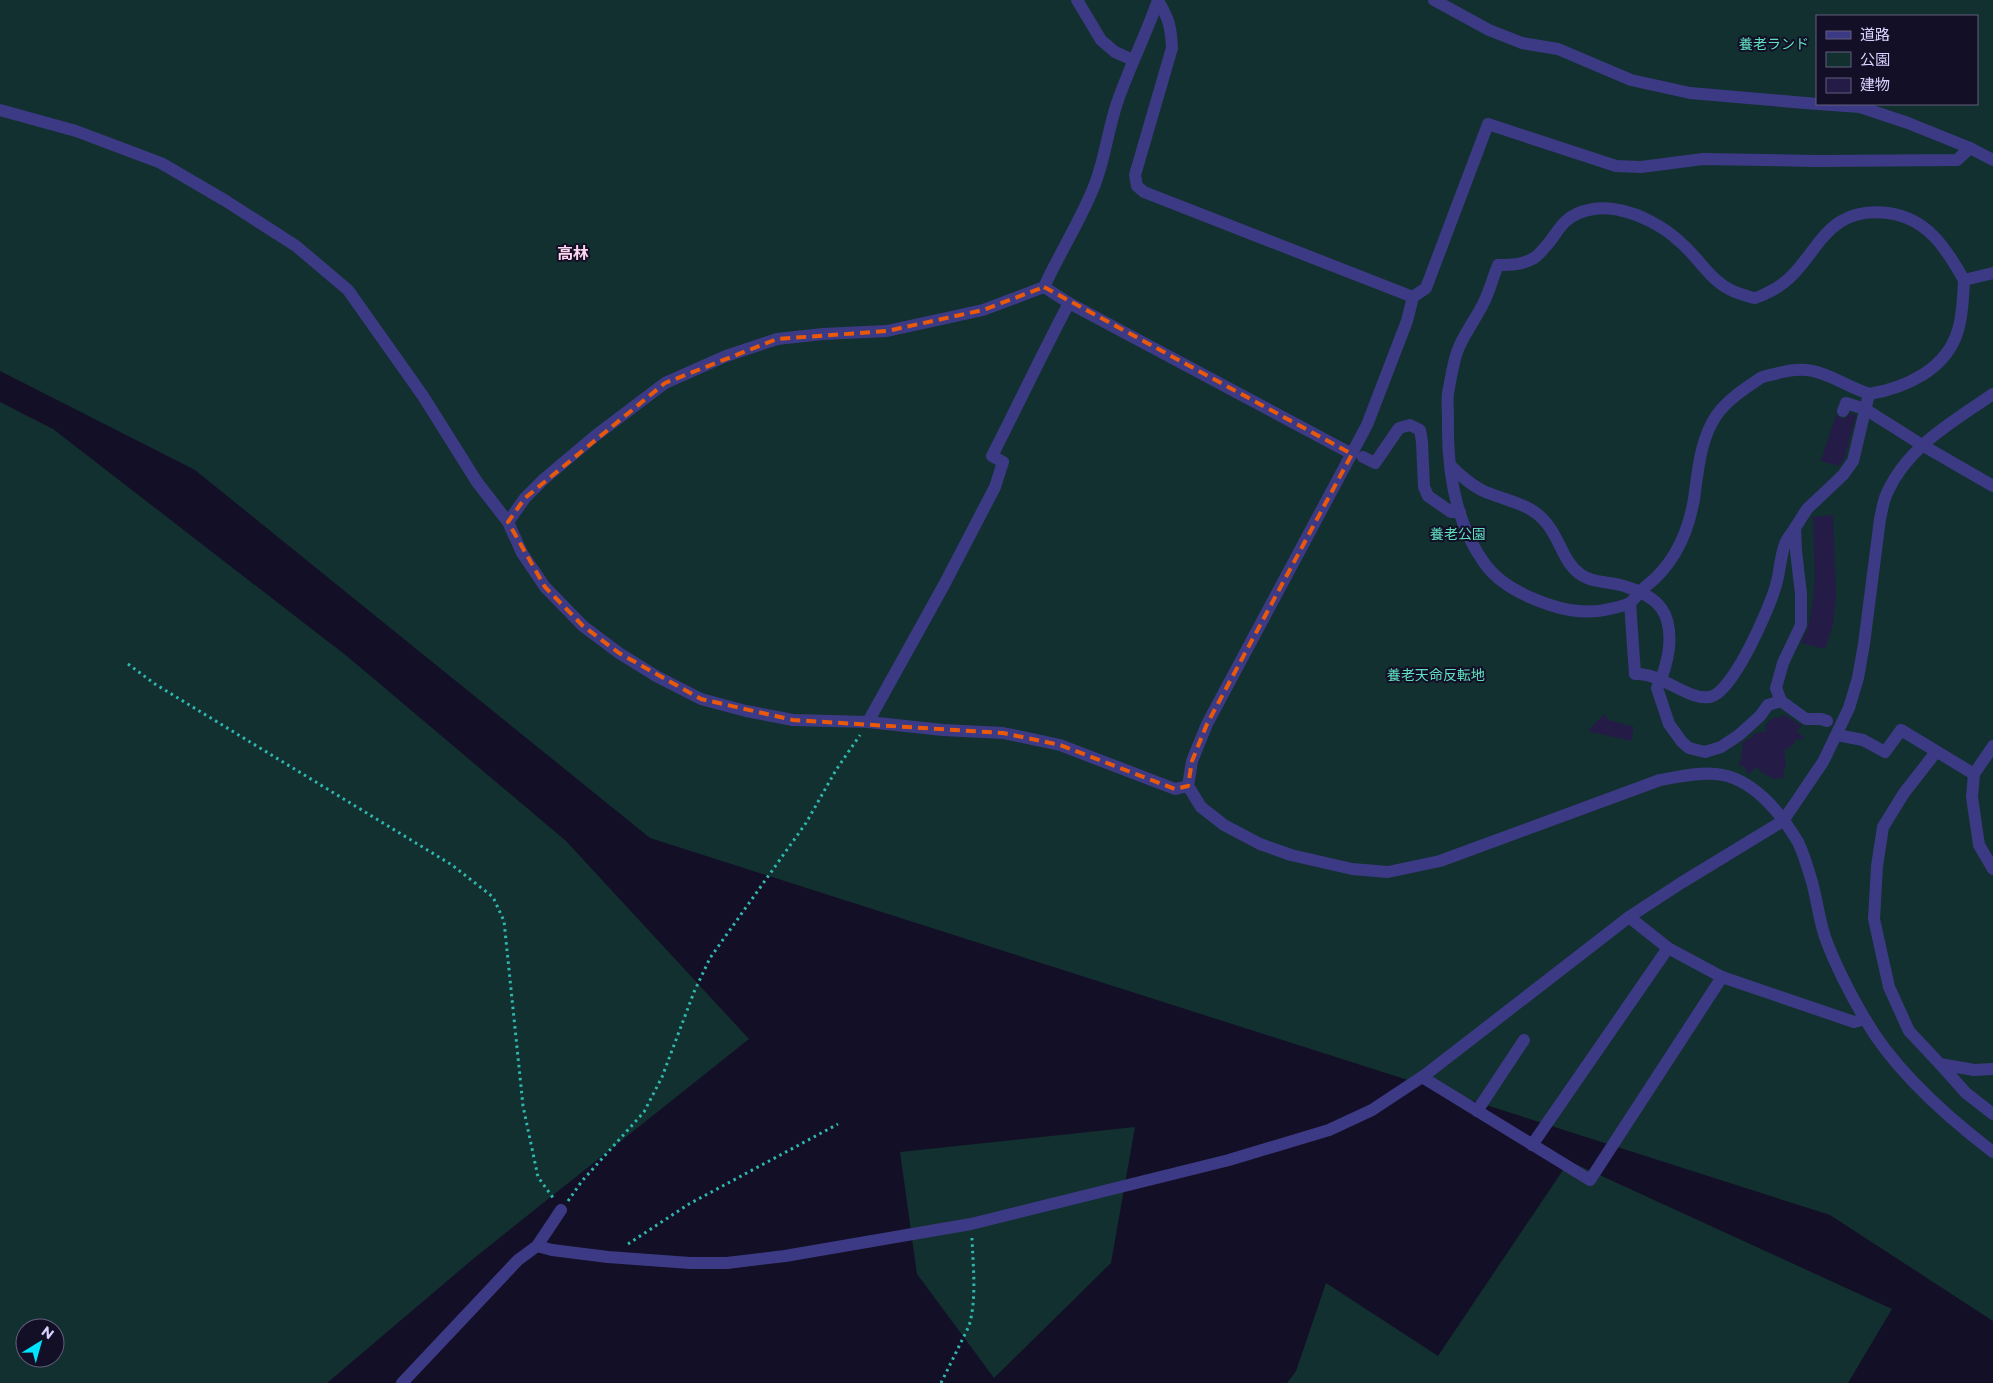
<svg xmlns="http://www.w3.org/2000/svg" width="1993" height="1383" font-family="Montserrat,'Noto Sans JP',sans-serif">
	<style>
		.green { fill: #12302f; fill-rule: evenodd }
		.building { fill: #241b47 }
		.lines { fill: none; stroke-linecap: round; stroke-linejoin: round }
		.path { stroke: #2fb8b0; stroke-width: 3; stroke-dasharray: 2.5 4; stroke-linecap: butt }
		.minor { stroke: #3d3a85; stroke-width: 12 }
		.marked { fill: none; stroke: #e8590c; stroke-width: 4; stroke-dasharray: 10 6; stroke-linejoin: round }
		.labels { text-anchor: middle; stroke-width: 4; stroke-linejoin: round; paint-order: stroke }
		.park-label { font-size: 14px; fill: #5fe0c0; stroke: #130f26 }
		.quarter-label { font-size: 16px; font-weight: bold; fill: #ffd6f0; stroke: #130f26 }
	</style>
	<rect width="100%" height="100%" fill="#130f26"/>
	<!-- green -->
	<g class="green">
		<path d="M0,0H1993V1321L1830,1215L650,838L195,470L0,371ZM1817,16H1977V104H1817Z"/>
		<path d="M0,402L53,429L348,657L566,841L749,1039L473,1259L327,1383H0ZM25,1328H55V1358H25Z"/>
		<polygon points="1135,1127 1111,1263 994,1378 917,1274 900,1152"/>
		<polygon points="1569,1161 1892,1309 1848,1383 1287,1383 1296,1371 1326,1283 1438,1356"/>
	</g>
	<!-- building -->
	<g class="building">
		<polygon points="1851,413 1856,415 1844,459 1839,466 1821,461 1836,414 1840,418 1844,419"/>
		<polygon points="1833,515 1836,597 1833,624 1825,649 1801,643 1808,628 1813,601 1815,578 1813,517"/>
		<polygon points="1604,714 1608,720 1634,727 1631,741 1588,731"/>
		<polygon points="1785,715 1802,726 1796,731 1805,738 1795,740 1794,744 1784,751 1786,767 1784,770 1783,778 1774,779 1764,774 1756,767 1748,775 1744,766 1739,767 1743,747 1741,743 1752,737 1754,733 1766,732 1765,725 1774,717 1777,718"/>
	</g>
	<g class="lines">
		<!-- path -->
		<g class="path">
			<polyline points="128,664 155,684 452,865 493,897 504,921 523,1106 538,1177 554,1199"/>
			<polyline points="568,1201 582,1181 644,1112 662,1077 694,992 710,958 806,823 836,770 860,735"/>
			<polyline points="628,1244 689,1204 838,1124"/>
			<path d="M941,1383L969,1326C977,1298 973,1267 972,1238"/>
		</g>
		<!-- minor -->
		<g class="minor">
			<polyline points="1077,0 1101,40 1115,52 1133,60"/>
			<polyline points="1434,0 1489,30 1522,43 1558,49 1631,80 1690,93 1817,104"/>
			<path d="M1158,1C1169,18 1171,28 1172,48L1135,175L1137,186L1144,192L1413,297"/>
			<polyline points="1818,104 1860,107 1908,123 1970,148 1993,160"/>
			<polyline points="0,110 76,131 161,163 226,201 296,246 348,290 423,396 477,482 508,522 522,553 545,587 583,626 619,653 656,676 701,699 746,711 793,720 868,722 943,730 1003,733 1060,745 1175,789 1188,786"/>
			<path d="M1970,148L1957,160L1817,161L1703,159L1641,167L1616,166L1488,124L1426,288L1413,297L1407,321L1367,425L1207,724L1192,761L1188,786L1201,807L1224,825L1260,844L1291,855L1352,869L1388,872L1440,861L1660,780C1679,777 1697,772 1716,774C1752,777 1781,813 1798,842C1804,854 1808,869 1812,882C1817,900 1819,919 1825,937C1834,962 1851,996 1865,1019C1894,1070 1946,1116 1993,1152"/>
			<polyline points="1044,287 1069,303 1352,454"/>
			<path d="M1869,394C1832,381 1817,361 1775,374C1769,375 1763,376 1759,379C1744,389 1726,401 1716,416C1700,440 1698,471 1694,499C1688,534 1674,565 1645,587C1640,592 1635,598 1630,603C1626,605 1618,607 1614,608C1592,614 1571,612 1550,605C1526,597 1500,585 1485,564C1455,523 1447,468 1448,419C1448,411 1447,402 1448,393C1451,379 1453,360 1459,347C1466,331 1477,317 1484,302C1490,290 1493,277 1498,265C1511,265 1522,265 1534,258C1539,255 1543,249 1547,245C1554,237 1559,227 1566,221C1579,209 1602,206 1619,210C1640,214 1664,227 1679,241C1703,261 1712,287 1744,295C1747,296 1752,298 1755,298C1759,297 1765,294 1769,292C1818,269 1817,204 1888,213C1927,218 1946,248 1964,280"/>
			<polyline points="1843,411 1846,403 1865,409 1922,445 1993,486"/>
			<polyline points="1363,457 1375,463 1399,428 1410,425 1420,430 1422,442 1424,487 1428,496 1451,512 1460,512"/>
			<path d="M1451,466C1462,477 1475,489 1491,494C1506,500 1523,503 1536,513C1560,531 1560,560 1580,574C1593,584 1612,581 1627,587C1660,598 1672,613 1669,648C1667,663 1664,674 1657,688L1669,724L1682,742L1689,748L1705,752L1721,747L1739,735L1760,716L1768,705L1781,701L1806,719H1821L1827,721"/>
			<path d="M508,522L525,498L544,479L595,436L665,383L726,356L777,339L823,334L887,331L983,310L1044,287C1060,252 1081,220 1095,184C1105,158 1108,130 1117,103C1129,68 1146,35 1158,0"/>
			<path d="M1630,603L1635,674C1661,672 1688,701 1710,697C1733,693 1770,607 1776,585C1780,572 1780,557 1785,544C1787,538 1792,533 1795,528"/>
			<path d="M1781,701L1776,688L1783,663L1801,625V594L1796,551L1795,528L1807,509L1843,475L1853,461L1869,394C1906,388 1947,369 1958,330C1963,314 1963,297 1964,280L1993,273"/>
			<path d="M868,722L944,585L995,487L1003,462L992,456C1018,405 1042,354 1069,303"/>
			<polyline points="1837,735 1863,740 1885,752 1901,730 1974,774"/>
			<polyline points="1993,746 1974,774 1972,797 1979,845 1993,869"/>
			<polyline points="1936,752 1904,793 1883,827 1877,866 1874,919 1889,987 1909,1031 1940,1064 1974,1070 1993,1069"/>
			<polyline points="1629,917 1668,948 1722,977"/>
			<polyline points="1940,1064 1966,1093 1993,1114"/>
			<polyline points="1422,1077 1590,1180 1722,977 1854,1022 1865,1019"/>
			<polyline points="1477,1111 1524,1040"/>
			<polyline points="1532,1145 1668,948"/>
			<path d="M537,1246L552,1250L608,1257L690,1263H727L785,1256L971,1224L1229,1160L1329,1130L1372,1110L1425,1075L1629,917L1681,883L1783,821L1823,762L1849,708L1858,678L1864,644L1880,519C1882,511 1883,501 1887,493C1908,446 1953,422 1993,394"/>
			<polyline points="402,1383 518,1260 537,1246 561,1210"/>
		</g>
	</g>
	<!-- marked area -->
	<path class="marked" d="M1044,287L1352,454L1207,724L1192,761L1188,786L1175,789L1060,745L1003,733L793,720L701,699L619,653L583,626L545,587L508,522L525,498L665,383L777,339L887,331L983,310Z"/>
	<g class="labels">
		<!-- park labels -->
		<g class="park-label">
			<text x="1774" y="49">養老ランド</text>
			<text x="1458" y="539">養老公園</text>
			<text x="1436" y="680">養老天命反転地</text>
		</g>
		<!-- quarter labels -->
		<g class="quarter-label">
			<text x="573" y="259">高林</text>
		</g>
	</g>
	<!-- legend -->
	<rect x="1816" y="15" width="162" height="90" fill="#130f26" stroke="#625e7d"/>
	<rect x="1826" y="31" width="25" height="8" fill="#3d3a85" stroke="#625e7d"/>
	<text x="1860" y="40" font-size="15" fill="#d9d4ff">道路</text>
	<rect x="1826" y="52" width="25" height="15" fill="#12302f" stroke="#625e7d"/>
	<text x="1860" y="65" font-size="15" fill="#d9d4ff">公園</text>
	<rect x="1826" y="78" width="25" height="15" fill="#241b47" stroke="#625e7d"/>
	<text x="1860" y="90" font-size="15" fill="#d9d4ff">建物</text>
	<!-- north arrow -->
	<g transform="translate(40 1343) rotate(37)"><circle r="24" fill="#130f26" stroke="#625e7d"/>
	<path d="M0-4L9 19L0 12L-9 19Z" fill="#00e5ff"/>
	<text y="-8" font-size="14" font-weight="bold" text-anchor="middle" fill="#d9d4ff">N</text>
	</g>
</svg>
